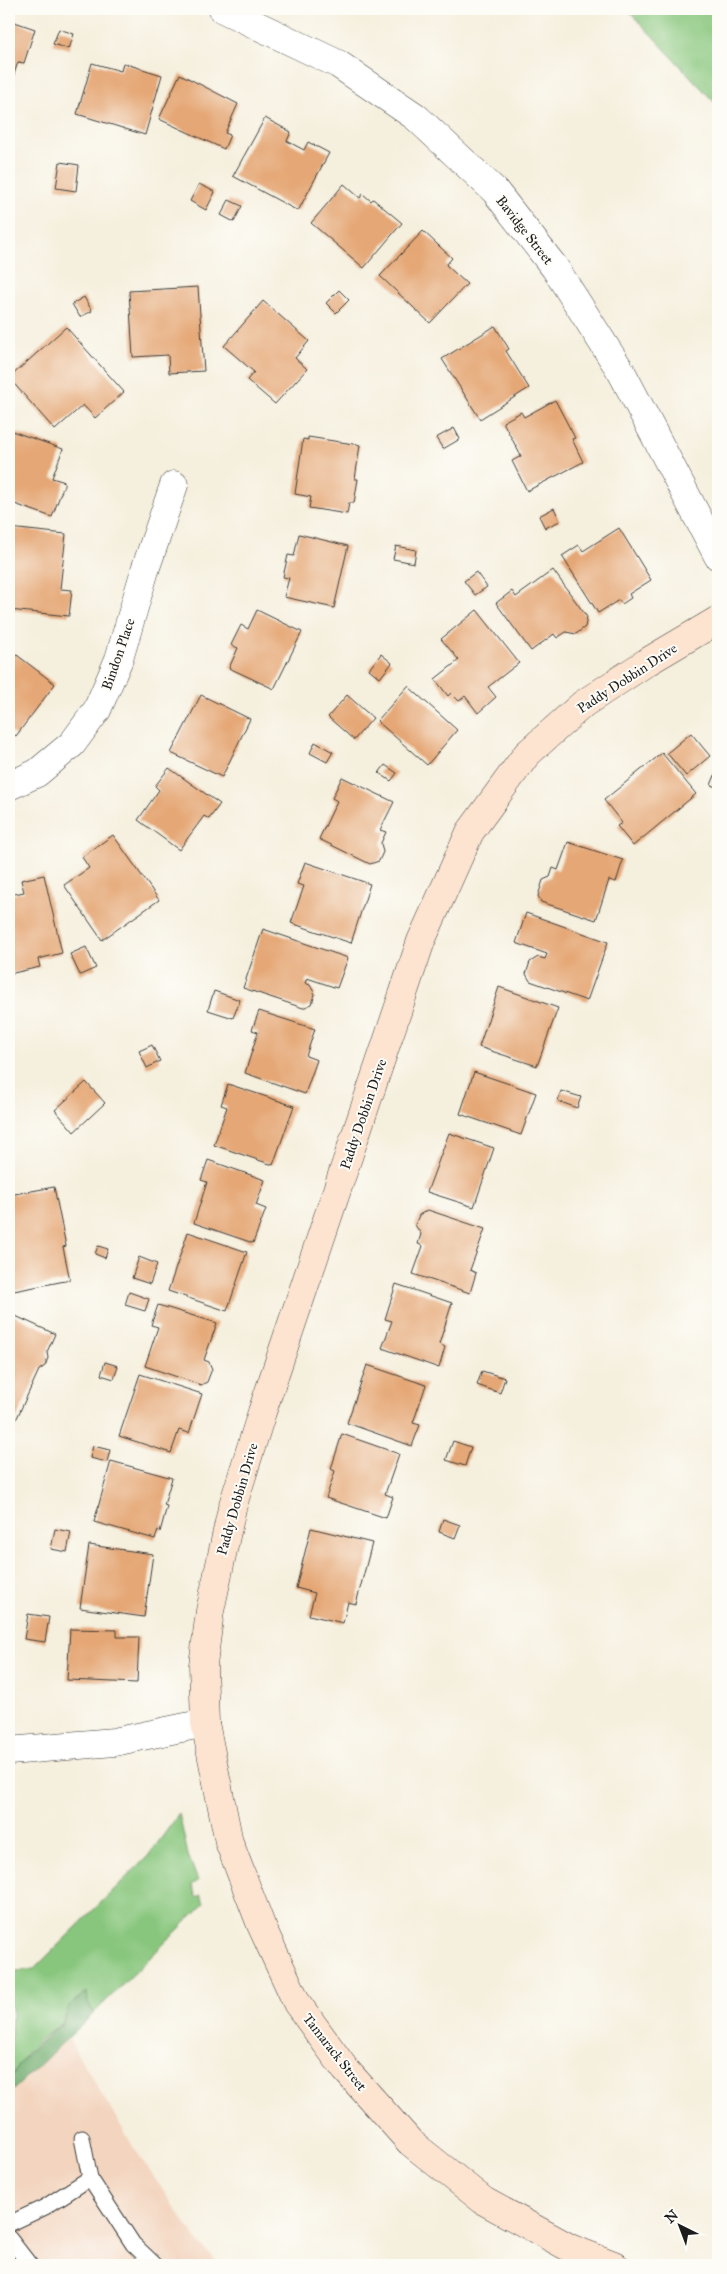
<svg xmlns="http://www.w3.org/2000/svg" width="727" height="2274" font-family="'IM FELL Great Primer',serif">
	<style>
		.built { fill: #f3d4be }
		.green { fill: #88c67d; stroke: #52714c }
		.forest { fill: #6eab6c; stroke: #456444 }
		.building { fill: #e5a776 }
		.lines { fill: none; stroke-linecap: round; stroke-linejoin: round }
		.lane-casing { stroke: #3d3c39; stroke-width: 17 }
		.street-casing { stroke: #3d3c39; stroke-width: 29 }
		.secondary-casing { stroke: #3d3c39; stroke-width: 29 }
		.lane { stroke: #fff; stroke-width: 15 }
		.street { stroke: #fff; stroke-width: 28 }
		.secondary { stroke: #fde4d1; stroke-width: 28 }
		.labels { text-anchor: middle; stroke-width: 4; stroke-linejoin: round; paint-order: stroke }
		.street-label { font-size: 14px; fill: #1c1c1c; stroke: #fdfcf7 }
	</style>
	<rect width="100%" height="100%" fill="#fdfcf7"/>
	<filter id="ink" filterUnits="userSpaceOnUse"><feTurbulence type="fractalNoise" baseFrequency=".02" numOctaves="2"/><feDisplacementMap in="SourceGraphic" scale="10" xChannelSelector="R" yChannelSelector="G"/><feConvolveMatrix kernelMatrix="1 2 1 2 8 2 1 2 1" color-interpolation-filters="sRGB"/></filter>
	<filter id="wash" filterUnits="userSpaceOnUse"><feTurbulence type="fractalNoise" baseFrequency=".0096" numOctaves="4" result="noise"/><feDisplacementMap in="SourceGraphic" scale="20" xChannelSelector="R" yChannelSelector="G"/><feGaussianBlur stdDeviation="1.12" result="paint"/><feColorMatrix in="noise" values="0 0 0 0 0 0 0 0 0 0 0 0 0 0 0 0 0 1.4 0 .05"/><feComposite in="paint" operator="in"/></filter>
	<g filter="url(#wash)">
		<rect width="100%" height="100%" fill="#f5efdd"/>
		<!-- built -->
		<polygon class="built" points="68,2038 134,2148 199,2243 220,2265 9,2265 9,2094"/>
		<!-- green -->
		<g class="green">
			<polygon points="627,9 718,9 718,106"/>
			<polygon points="179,1814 188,1855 198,1881 192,1885 196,1897 201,1895 204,1904 94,2013 88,2002 71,2004 62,2023 41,2039 26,2054 9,2080 9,2039 11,2035 12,2006 9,2005 9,1972 34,1969 148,1856"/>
		</g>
		<!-- forest -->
		<path class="forest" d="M87,1992L88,2002L94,2013L9,2094C9,2063 39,2044 60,2025C66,2019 66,2010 71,2004C75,2000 82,1996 87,1992Z"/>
		<g id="blocks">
			<!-- building -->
			<g class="building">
				<polygon points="9,20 35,29 24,63 18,62 9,89"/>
				<polygon points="59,29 74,34 69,49 53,44"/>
				<polygon points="92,63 121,71 123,63 162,75 145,135 77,114"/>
				<polygon points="180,74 238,104 225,133 230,135 224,149 159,119"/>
				<polygon points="265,118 291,132 287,141 304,150 308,142 329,153 298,211 233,176"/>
				<polygon points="60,162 79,165 76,191 56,188"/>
				<polygon points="199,184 215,192 206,210 190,201"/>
				<polygon points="344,184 360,198 363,194 371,201 373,199 402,223 364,268 311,223"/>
				<polygon points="229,200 242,206 234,222 221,215"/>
				<polygon points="423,231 452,258 446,265 467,284 430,323 380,276"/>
				<polygon points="198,287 204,371 169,373 168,355 133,357 129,291"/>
				<polygon points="339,290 349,300 336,313 326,303"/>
				<polygon points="84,297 92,311 80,317 72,304"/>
				<polygon points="263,301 309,341 295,358 307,369 275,404 247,380 254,372 224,346"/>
				<polygon points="495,326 509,349 506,351 529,388 480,419 442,359"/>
				<polygon points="66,327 124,392 95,418 83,405 55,430 9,378"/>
				<polygon points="555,400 575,438 572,439 583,462 527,491 512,461 521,456 503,422 521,412 524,417"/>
				<polygon points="454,428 460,439 443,449 436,438"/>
				<polygon points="9,430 63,449 52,478 65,482 52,517 9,502"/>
				<polygon points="308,437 360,445 355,479 358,479 354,503 349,503 347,514 309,508 311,497 295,494 303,439 308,440"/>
				<polygon points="554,508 560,521 545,528 539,516"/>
				<polygon points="9,528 66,534 60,589 72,590 69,616 9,610"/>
				<polygon points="619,528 651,580 629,594 631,598 622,604 619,600 598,613 562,556 579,545 583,551"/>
				<polygon points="299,534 348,546 334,608 284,597 289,578 283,577 288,555 294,556"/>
				<polygon points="396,546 416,550 414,563 393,559"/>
				<polygon points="553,570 587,617 585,627 576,634 566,632 557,638 554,634 531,651 496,603 512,591 516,597"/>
				<polygon points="476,572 487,587 475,595 464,581"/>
				<polygon points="257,610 302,632 274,689 229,668 238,648 231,645 241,625 248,629"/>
				<polygon points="477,610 519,663 488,687 496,697 478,713 465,696 459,701 451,693 448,696 435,679 459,660 441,639"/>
				<polygon points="9,649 55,684 16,736 9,731"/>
				<polygon points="381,654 392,663 380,678 369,669"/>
				<polygon points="408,686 457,730 427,765 377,721"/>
				<polygon points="201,695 250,719 222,777 171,753"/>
				<polygon points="347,695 373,718 354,740 328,717"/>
				<polygon points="691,733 710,756 686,776 667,753"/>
				<polygon points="315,742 333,752 327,762 310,753"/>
				<polygon points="662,753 696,794 633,846 617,826 622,823 604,800"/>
				<polygon points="385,765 397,773 391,781 379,773"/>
				<polygon points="169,768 220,804 209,819 204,816 179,850 138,820 159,790 155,786"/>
				<polygon points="716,773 718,774 718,788 711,785"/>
				<polygon points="342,777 394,802 380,830 386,832 381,843 383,852 379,861 370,864 319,839 337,801 332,798"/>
				<polygon points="113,835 159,900 102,940 64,885 89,868 82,857"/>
				<polygon points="568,842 623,860 616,882 609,880 596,920 541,902 538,896 543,880 550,877 553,868 558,870"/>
				<polygon points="305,862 370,884 351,943 291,923 304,886 297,884"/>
				<polygon points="44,875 62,953 38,959 40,967 9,974 9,895 24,892 21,880"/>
				<polygon points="526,913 608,942 587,1001 530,981 526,974 530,962 538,957 545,959 547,954 516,943"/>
				<polygon points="263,929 348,958 337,988 307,978 305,983 310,985 315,994 312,1004 303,1008 243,988"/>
				<polygon points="86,947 96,968 80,975 70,954"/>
				<polygon points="499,987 558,1008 537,1066 479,1047"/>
				<polygon points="214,991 240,1000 233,1018 208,1010"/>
				<polygon points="259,1011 315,1029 306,1056 317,1060 305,1094 245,1073 258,1032 252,1030"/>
				<polygon points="152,1045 160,1061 147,1068 139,1051"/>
				<polygon points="474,1072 536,1093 521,1135 460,1114"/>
				<polygon points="86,1082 105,1103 74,1132 55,1110"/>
				<polygon points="228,1084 294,1106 273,1165 214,1145 227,1107 221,1105"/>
				<polygon points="561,1091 581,1097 577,1108 558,1101"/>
				<polygon points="449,1133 494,1148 474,1207 427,1192"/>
				<polygon points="208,1160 265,1180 256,1205 266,1209 253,1243 194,1223 207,1182 201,1180"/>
				<polygon points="54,1187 66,1246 63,1247 70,1280 9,1292 9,1195"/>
				<polygon points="428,1210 485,1229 470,1270 476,1273 470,1293 413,1274 423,1246 418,1244 421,1234 415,1225 419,1215"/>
				<polygon points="188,1232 247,1252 227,1311 168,1291"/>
				<polygon points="98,1246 108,1249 105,1258 95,1254"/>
				<polygon points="139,1257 157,1264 150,1284 132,1278"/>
				<polygon points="396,1284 452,1303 439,1344 445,1347 439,1368 382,1348 392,1321 385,1319"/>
				<polygon points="129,1292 149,1299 145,1311 125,1305"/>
				<polygon points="158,1305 217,1323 204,1360 209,1362 212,1369 207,1382 201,1385 145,1366 158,1327 151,1325"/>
				<polygon points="9,1313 55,1334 47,1352 48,1358 45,1366 39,1370 16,1420 9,1416"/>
				<polygon points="105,1362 118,1366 114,1379 101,1375"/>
				<polygon points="367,1365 426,1385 413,1423 420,1425 412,1446 347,1423"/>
				<polygon points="482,1371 505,1378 500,1393 477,1385"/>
				<polygon points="140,1374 202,1394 189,1433 179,1430 171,1453 119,1436"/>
				<polygon points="342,1434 399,1454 385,1494 393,1497 386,1518 326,1498 335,1471 331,1469"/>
				<polygon points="453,1441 471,1447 465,1466 446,1460"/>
				<polygon points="93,1446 110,1450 107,1462 90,1458"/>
				<polygon points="111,1461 172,1478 164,1505 167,1506 160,1532 158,1531 155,1539 94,1522"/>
				<polygon points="443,1519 460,1525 455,1538 439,1532"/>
				<polygon points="311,1528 372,1543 356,1604 348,1602 343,1623 309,1615 315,1593 296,1588"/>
				<polygon points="55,1529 71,1532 67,1552 51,1549"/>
				<polygon points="89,1545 153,1554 144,1617 80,1608"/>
				<polygon points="28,1614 49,1617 45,1642 24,1639"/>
				<polygon points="70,1629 117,1630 117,1637 139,1637 137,1683 67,1680"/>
			</g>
		</g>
	</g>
	<g filter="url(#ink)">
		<use href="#blocks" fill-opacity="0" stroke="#3d3c39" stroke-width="1"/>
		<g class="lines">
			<!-- lane casing -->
			<g class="lane-casing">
				<g id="lane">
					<polyline points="82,2138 90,2178 133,2244 155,2265"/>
					<polyline points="9,2224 45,2207 90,2178"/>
					<polyline points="9,2238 30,2265"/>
				</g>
			</g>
			<!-- street casing -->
			<g class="street-casing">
				<g id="street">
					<polyline points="223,9 338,64 416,117 495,191 555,268 622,373 718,556"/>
					<polyline points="9,786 37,773 72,744 97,710 119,659 145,570 174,485"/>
					<polyline points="9,1751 114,1742 205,1723"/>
				</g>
			</g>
			<!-- secondary casing -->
			<g class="secondary-casing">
				<polyline id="secondary" points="614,2265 570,2248 484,2201 410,2142 345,2069 297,2003 261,1925 229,1842 205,1723 203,1665 210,1611 232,1508 262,1412 421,941 470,832 527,754 583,704 647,662 718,620"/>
			</g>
			<!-- lane -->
			<use href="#lane" class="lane"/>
			<!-- street -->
			<use href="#street" class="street"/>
			<!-- secondary -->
			<use href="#secondary" class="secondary"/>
		</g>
	</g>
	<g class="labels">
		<!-- street labels -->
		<g class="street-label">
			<text transform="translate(525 230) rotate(52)" y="5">Bavidge Street</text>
			<text transform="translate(118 654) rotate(-71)" y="5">Bindon Place</text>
			<text transform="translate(627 678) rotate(-33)" y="5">Paddy Dobbin Drive</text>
			<text transform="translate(363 1114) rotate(-71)" y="5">Paddy Dobbin Drive</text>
			<text transform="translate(237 1499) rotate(-74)" y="5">Paddy Dobbin Drive</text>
			<text transform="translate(335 2052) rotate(52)" y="5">Tamarack Street</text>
		</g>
	</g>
	<!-- margin -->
	<rect width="727" height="2274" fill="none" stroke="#fdfcf7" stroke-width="30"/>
	<!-- north arrow -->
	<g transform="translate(680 2226) rotate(318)" stroke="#fdfcf7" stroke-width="4" paint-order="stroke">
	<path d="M0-4L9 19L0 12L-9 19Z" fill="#1c1c1c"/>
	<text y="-8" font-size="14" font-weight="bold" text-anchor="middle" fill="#1c1c1c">N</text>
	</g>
</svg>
